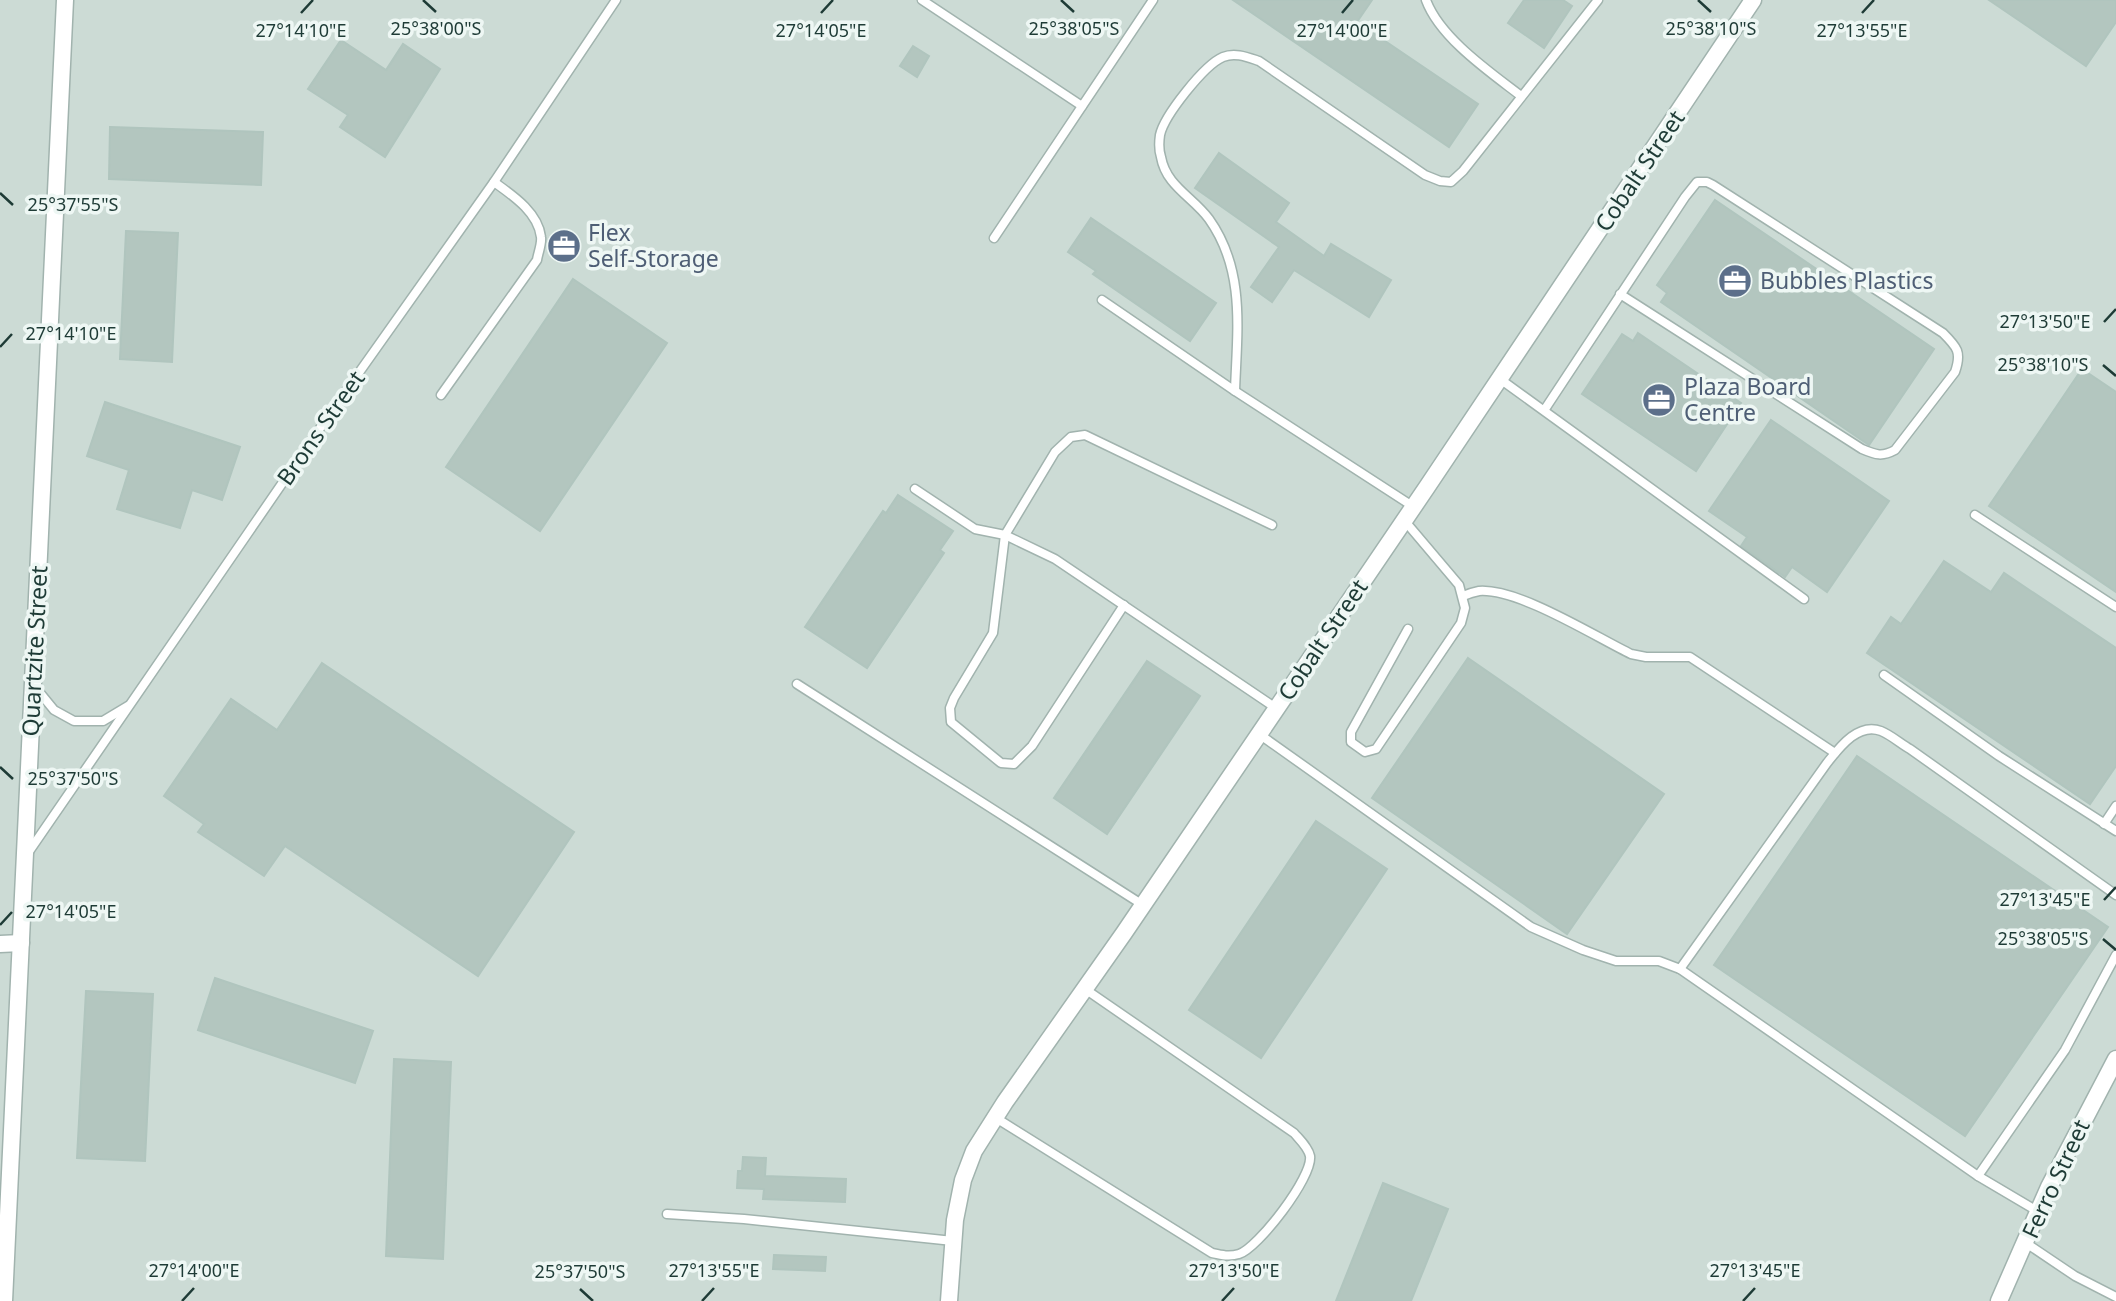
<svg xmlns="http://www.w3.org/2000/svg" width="2116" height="1301" font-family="'Noto Sans',sans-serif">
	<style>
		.built { fill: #ccdbd5 }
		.building { fill: #b3c6bf; stroke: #b0c5be; stroke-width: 2 }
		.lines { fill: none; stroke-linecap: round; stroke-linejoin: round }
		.service-casing { stroke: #a1b3ae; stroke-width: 11 }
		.minor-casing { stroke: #a1b3ae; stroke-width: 19 }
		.service { stroke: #fff; stroke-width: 8 }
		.minor { stroke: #fff; stroke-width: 16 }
		.ticks { fill: none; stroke: #1e3b36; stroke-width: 2.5 }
		.labels { text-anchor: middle; stroke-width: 7; stroke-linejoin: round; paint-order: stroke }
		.street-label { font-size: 23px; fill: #1e3b36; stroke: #eef7f4 }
		.service-label { font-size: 23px; fill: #4e5e75; stroke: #eef7f4; text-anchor: start }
		.ticks-label { font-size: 18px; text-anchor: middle; fill: #1e3b36; stroke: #eef7f4; stroke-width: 7; stroke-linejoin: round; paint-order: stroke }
	</style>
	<rect width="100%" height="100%" fill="#deebe6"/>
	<!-- built -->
	<rect class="built" x="0" y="0" width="2116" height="1301"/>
	<!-- building -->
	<g class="building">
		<polygon points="1233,0 1372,0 1357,22 1478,104 1449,147"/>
		<polygon points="1524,0 1563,0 1572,6 1544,48 1508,23"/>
		<polygon points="1989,0 2116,0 2116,22 2086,66"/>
		<polygon points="341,40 386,70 403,44 440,69 385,157 340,127 348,115 308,89"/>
		<polygon points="913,46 929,56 917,77 900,66"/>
		<polygon points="110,127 263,132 261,185 109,179"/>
		<polygon points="1219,153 1289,203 1276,222 1324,256 1331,244 1391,280 1369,317 1294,270 1272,302 1251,287 1279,247 1195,188"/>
		<polygon points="1715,200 1934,349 1869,445 1661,302 1667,293 1657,285"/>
		<polygon points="1091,218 1216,303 1190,341 1093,274 1096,271 1068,252"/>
		<polygon points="126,231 178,233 172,362 120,359"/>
		<polygon points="573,279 667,343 540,531 446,467"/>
		<polygon points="1638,333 1741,403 1696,471 1582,394 1622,334 1633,341"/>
		<polygon points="2082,369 2116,392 2116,592 1989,506"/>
		<polygon points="105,402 240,447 222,500 192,490 180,528 117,509 129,470 87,456"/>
		<polygon points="1771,420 1889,501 1827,592 1792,567 1785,577 1741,546 1747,537 1709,511"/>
		<polygon points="898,495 953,531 940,550 944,553 867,668 805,627 883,511 886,513"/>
		<polygon points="1944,561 1991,592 2004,573 2116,648 2116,766 2090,804 1867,653 1891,617 1901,624"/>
		<polygon points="1468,658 1664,794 1567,934 1372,798"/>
		<polygon points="1147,661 1200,696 1107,834 1054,798"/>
		<polygon points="322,663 574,832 478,976 285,846 264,876 198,832 204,824 164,796 231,699 277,730"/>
		<polygon points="1857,756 2108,927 1965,1136 1714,965"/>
		<polygon points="1316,821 1387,869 1261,1058 1189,1010"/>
		<polygon points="215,978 373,1031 355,1083 198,1030"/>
		<polygon points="86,991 153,994 145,1161 77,1158"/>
		<polygon points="394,1059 451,1062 443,1259 386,1256"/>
		<polygon points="743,1157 766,1158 765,1176 846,1179 845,1202 763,1199 764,1189 737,1188 738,1171 742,1171"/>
		<polygon points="1383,1183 1448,1209 1411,1301 1336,1301"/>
		<polygon points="774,1255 826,1257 825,1271 773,1269"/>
	</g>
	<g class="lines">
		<!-- service casing -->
		<g class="service-casing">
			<g id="service">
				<polyline points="922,0 1082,106"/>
				<path d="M1426,0C1440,38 1490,72 1521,96"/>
				<polyline points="994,238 1153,0"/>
				<polyline points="1102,300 1235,391 1414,507"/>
				<polyline points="1500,379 1804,599"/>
				<path d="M1235,391C1237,331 1246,271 1209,219C1193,197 1166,186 1161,157C1159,151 1159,142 1160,135C1164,116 1204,65 1223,57C1235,52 1247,57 1259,61L1425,175L1440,181L1451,182L1463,171L1598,0"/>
				<path d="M441,395L537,260C538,253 542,244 541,237C538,212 512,195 494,182"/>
				<path d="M1545,409L1685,197L1697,182H1707L1713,185L1943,333C1957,347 1962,352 1955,372L1895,450C1882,457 1876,455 1862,449L1620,294"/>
				<polyline points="915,489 975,529 1005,535 1055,559 1276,708"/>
				<polyline points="1975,515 2116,607"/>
				<polyline points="1404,520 1459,585 1465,608 1461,623 1376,749 1365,752 1351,742 1351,732 1408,629"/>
				<path d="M1463,596C1468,594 1474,592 1479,591C1518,588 1594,636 1631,654L1646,657H1690L1835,753"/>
				<polyline points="1124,605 1032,746 1014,764 1001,763 951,722 950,708 954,698 993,633 1005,535 1055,452 1071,437 1085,435 1272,525"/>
				<polyline points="1884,675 1999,756 2116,831"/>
				<polyline points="797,684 1143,905"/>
				<polyline points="36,688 54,710 74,721 103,721 128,706"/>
				<polyline points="1259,734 1531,927 1583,950 1616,961 1659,961 1680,969 1978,1176 2039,1212"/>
				<polyline points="2104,824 2116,806"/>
				<polyline points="28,853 336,405 494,182 616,0"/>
				<path d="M1680,969L1827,763C1839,748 1858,722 1881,731C1891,735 1901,744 1910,749L2116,895"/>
				<path d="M996,1118L1212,1253C1221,1255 1229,1257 1239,1254C1258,1248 1313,1177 1310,1156C1308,1147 1300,1140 1294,1133L1085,989"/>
				<polyline points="1978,1176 2065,1050 2116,955"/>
				<polyline points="667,1214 744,1219 953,1241"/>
				<polyline points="2026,1243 2075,1276 2116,1297"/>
			</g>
		</g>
		<!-- minor casing -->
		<g class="minor-casing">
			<g id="minor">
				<polyline points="0,944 21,943"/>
				<polyline points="4,1301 65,0"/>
				<polyline points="949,1301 955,1220 963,1180 974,1151 1005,1102 1124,933 1427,487 1753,0"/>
				<polyline points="1999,1301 2049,1187 2116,1059"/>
			</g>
		</g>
		<!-- service -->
		<use href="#service" class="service"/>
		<!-- minor -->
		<use href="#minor" class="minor"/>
	</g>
	<!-- ticks -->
	<path class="ticks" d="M423,0L436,12M1061,0L1074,12M1698,0L1711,12M301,13L313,0M821,13L833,0M1342,13L1353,0M1862,13L1874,0M0,193L13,205M2104,322L2116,309M0,347L12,334M2103,365L2116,376M0,767L13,779M2104,900L2116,887M0,925L12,912M2103,939L2116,950M580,1289L593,1301M182,1301L194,1288M702,1301L714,1288M1222,1301L1234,1288M1743,1301L1755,1288"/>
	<!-- icons -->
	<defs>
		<g id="office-disc" transform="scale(1.75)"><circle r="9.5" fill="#5c6f8a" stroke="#eef7f4"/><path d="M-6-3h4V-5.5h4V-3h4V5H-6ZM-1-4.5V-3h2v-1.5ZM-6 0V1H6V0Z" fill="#fff"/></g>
	</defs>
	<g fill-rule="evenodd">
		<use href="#office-disc" x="564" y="246"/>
		<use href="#office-disc" x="1735" y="281"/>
		<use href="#office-disc" x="1659" y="400"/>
	</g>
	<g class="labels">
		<!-- street labels -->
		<g class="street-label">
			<text transform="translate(1640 171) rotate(-56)" y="8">Cobalt Street</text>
			<text transform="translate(321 428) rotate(-55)" y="8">Brons Street</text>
			<text transform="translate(1323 640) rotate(-56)" y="8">Cobalt Street</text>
			<text transform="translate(35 651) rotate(-87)" y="8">Quartzite Street</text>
			<text transform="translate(2056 1179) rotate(-65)" y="8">Ferro Street</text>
		</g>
		<!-- service labels -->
		<g class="service-label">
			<text x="588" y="241">Flex<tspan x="588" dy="26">Self-Storage</tspan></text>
			<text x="1760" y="289">Bubbles Plastics</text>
			<text x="1684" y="395">Plaza Board<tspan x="1684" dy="26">Centre</tspan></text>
		</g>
	</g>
	<g class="ticks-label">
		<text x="1711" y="35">25°38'10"S</text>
		<text x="436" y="35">25°38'00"S</text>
		<text x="1074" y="35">25°38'05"S</text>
		<text x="301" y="37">27°14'10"E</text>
		<text x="1342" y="37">27°14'00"E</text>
		<text x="821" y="37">27°14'05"E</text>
		<text x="1862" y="37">27°13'55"E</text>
		<text x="73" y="211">25°37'55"S</text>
		<text x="2045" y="328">27°13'50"E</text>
		<text x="71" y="340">27°14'10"E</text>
		<text x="2043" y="371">25°38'10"S</text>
		<text x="73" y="785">25°37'50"S</text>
		<text x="2045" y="906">27°13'45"E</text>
		<text x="71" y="918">27°14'05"E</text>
		<text x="2043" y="945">25°38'05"S</text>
		<text x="194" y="1277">27°14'00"E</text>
		<text x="714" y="1277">27°13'55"E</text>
		<text x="1234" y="1277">27°13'50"E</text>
		<text x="1755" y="1277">27°13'45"E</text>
		<text x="580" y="1278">25°37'50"S</text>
	</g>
</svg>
